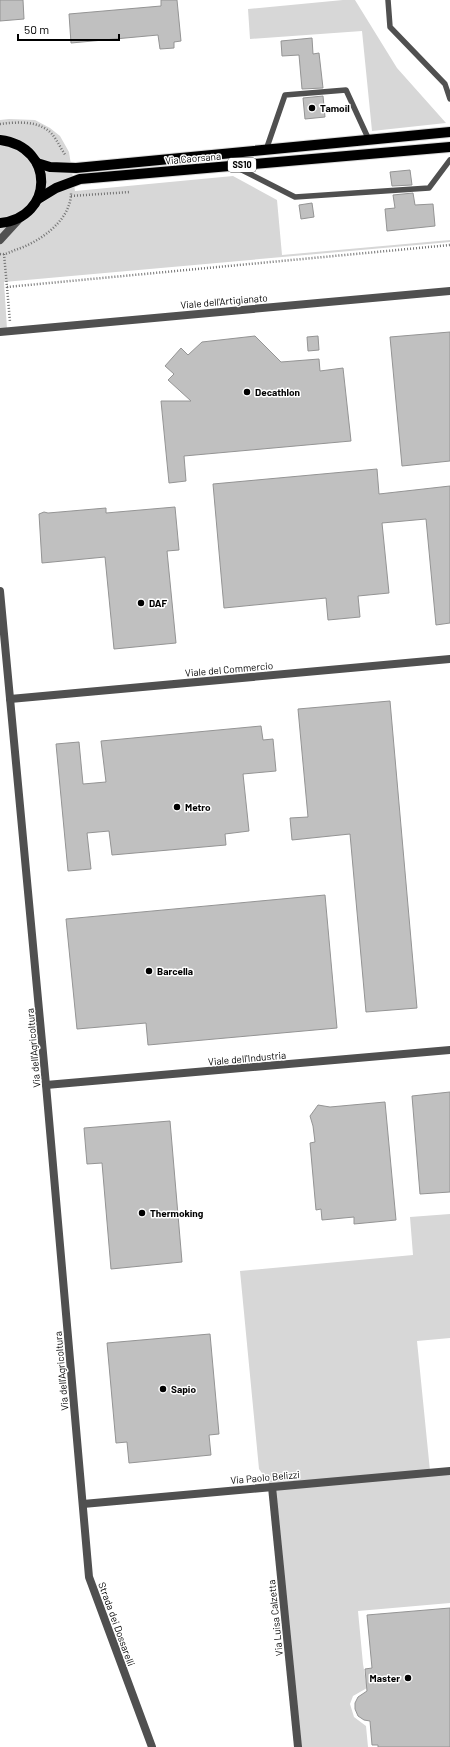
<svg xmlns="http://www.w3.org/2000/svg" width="450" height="1747" font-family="Barlow,sans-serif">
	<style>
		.green { fill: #d7d7d7 }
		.building { fill: #c0c0c0; stroke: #949494 }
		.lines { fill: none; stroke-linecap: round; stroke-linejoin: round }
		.primary-casing { stroke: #dbdbdb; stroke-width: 12 }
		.path { stroke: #727272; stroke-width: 2.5; stroke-dasharray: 1 2; stroke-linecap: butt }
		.lane { stroke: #505050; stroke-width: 5.5 }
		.street { stroke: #505050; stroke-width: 8 }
		.primary { stroke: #000; stroke-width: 10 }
		.poi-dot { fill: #000; stroke: #fff; stroke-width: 1.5 }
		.labels { text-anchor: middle; stroke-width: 3; stroke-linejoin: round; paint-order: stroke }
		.shield { fill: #fff; stroke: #4c4c4c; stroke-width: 1 }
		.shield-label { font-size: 9px; font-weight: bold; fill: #000 }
		.poi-label { font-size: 10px; font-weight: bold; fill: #000; stroke: #fff; text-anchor: start }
		.street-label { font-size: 10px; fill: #000; stroke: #fff }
	</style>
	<rect width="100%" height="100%" fill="#fff"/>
	<!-- green -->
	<g class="green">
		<polygon points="343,0 355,0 397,68 446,123 372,131 362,31 250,39 248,9"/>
		<polygon points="9,119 35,120 50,128 60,136 69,152 75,191 233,176 277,200 282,255 450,240 450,242 4,282 7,329 0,330 0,120"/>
		<polygon points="450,1214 450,1338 417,1341 430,1471 450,1469 450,1603 358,1611 363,1664 367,1688 353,1696 350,1704 354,1717 366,1726 368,1747 298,1747 272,1487 259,1469 240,1271 413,1255 410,1217"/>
	</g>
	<!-- building -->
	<g class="building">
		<polygon points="0,0 23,0 24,19 0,21"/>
		<polygon points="161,0 177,0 181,41 174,42 174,48 160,49 158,35 71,43 69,14 161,6"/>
		<polygon points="312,38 313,54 319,53 323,88 302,89 299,55 282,56 281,41"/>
		<polygon points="323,96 325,117 305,119 303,98"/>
		<polygon points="410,170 412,185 392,186 390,172"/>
		<polygon points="413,193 415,205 433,204 435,226 387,231 385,209 395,208 393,195"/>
		<polygon points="312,203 314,217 301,219 299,205"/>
		<polygon points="450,332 450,461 402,466 390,337"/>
		<polygon points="255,336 281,362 319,359 320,371 343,368 351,441 184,456 186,481 169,483 161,401 191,401 168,380 174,374 165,366 181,348 188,355 202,342"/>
		<polygon points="318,336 319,350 308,351 307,337"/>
		<polygon points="377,469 379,494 450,486 450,623 436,625 426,519 382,523 389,593 358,596 360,617 328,620 326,598 224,608 213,484"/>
		<polygon points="175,507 179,550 167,551 176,643 114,649 105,557 42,563 39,514 44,512 48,513 106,508 106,513"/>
		<polygon points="390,701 417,1008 366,1012 350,834 292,840 290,818 308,817 298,709"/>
		<polygon points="261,726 263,740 273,739 276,771 243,774 249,831 225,834 226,845 112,855 109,831 87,833 91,869 68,871 56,744 79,742 83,784 106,782 101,741"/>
		<polygon points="325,895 337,1028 148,1045 146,1023 77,1029 66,919"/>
		<polygon points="450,1092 450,1192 420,1194 412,1096"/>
		<polygon points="385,1102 396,1220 354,1224 354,1217 322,1220 321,1209 316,1210 310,1143 315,1142 313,1126 310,1116 318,1105 330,1107"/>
		<polygon points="170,1121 182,1262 111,1269 102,1163 87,1164 84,1128"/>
		<polygon points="210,1334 219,1434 209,1435 211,1455 129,1463 127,1442 116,1443 107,1343"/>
		<polygon points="450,1608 450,1747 378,1747 378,1745 372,1745 370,1721 364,1720 358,1716 355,1709 355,1703 358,1697 367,1691 365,1669 372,1668 367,1615"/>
	</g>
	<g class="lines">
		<!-- primary casing -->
		<g class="primary-casing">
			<g id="primary">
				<path d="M0,140C56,147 54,218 0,223"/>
				<polyline points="37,163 50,167 76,168 450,132"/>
				<polyline points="38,199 56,188 80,179 450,147"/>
			</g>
		</g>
		<!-- path -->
		<g class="path">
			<path d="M0,124C17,122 39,120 52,134C57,140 61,149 66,156"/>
			<polyline points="71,196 130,192"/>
			<path d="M0,254C5,255 10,252 15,250C38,243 71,221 71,193"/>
			<polyline points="4,254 7,287 450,245"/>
			<polyline points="7,287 10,322"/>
		</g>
		<!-- lane -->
		<g class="lane">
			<polyline points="388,0 390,27 445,84 450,99"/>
			<polyline points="266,150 285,95 346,90 369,140"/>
			<polyline points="236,167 295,197 429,188 450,160"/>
		</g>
		<!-- street -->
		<g class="street">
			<polyline points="0,240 21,217"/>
			<polyline points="0,332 450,291"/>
			<polyline points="0,591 46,1085 89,1577 152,1747"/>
			<polyline points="10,699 450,659"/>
			<polyline points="46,1085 450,1050"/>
			<polyline points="272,1487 298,1747"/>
			<polyline points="83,1504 450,1471"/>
		</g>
		<!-- primary -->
		<use href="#primary" class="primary"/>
	</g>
	<!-- markers -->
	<g class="poi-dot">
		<circle cx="312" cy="108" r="4"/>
		<circle cx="247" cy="392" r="4"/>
		<circle cx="141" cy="603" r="4"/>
		<circle cx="177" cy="807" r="4"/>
		<circle cx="149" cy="971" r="4"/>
		<circle cx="142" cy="1213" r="4"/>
		<circle cx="163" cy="1389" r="4"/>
		<circle cx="408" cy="1678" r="4"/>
	</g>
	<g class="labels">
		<!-- shield labels -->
		<rect class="shield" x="228" y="158" width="28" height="14" rx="3"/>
		<g class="shield-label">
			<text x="242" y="168">SS10</text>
		</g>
		<!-- poi labels -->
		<g class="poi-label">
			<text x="320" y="112">Tamoil</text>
			<text x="255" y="396">Decathlon</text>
			<text x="149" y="607">DAF</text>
			<text x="185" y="811">Metro</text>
			<text x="157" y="975">Barcella</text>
			<text x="150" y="1217">Thermoking</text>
			<text x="171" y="1393">Sapio</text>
			<text x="400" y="1682" text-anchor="end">Master</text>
		</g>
		<!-- street labels -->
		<g class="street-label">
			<text transform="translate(193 158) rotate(-5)" y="4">Via Caorsana</text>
			<text transform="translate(224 301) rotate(-5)" y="4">Viale dell'Artigianato</text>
			<text transform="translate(229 669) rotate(-5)" y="4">Viale del Commercio</text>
			<text transform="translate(33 1048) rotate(-95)" y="4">Via dell'Agricoltura</text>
			<text transform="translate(247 1058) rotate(-5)" y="4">Viale dell'Industria</text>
			<text transform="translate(61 1371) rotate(-95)" y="4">Via dell'Agricoltura</text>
			<text transform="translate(265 1477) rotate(-5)" y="4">Via Paolo Belizzi</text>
			<text transform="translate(275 1618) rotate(-96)" y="4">Via Luisa Calzetta</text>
			<text transform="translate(117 1624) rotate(70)" y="4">Strada dei Dossarelli</text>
		</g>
	</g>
	<!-- scale -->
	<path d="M18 34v6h101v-6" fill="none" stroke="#000000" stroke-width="2"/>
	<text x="24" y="34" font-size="12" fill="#000000" stroke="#ffffff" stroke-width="3" paint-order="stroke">50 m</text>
</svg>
